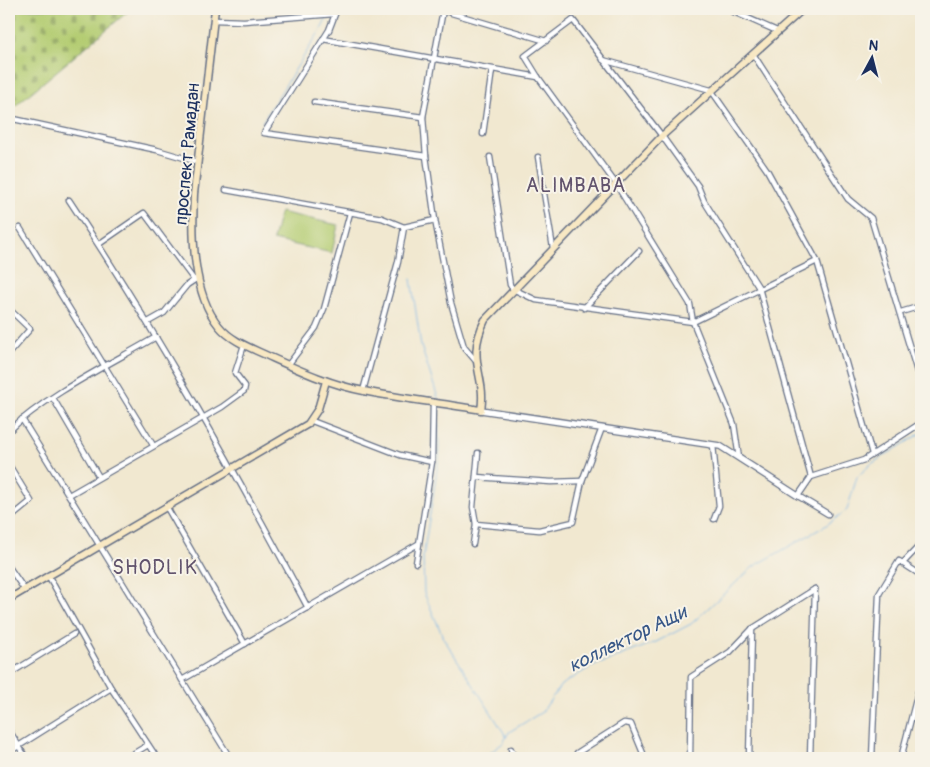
<svg xmlns="http://www.w3.org/2000/svg" width="930" height="767" font-family="Pangolin,sans-serif">
	<style>
		.cemetery { fill: url(#cemetery-stones); stroke: #677e68 }
		.pitch { fill: #b3cc71; stroke: #677e68 }
		.lines { fill: none; stroke-linecap: round; stroke-linejoin: round }
		.stream { stroke: #74b2e6; stroke-width: 1 }
		.minor-casing { stroke: #667086; stroke-width: 7 }
		.tertiary-casing { stroke: #667086; stroke-width: 8 }
		.secondary-casing { stroke: #667086; stroke-width: 9 }
		.minor { stroke: #fff; stroke-width: 4.5 }
		.tertiary { stroke: #fff; stroke-width: 5.5 }
		.secondary { stroke: #f8e8c3; stroke-width: 6 }
		.labels { text-anchor: middle; stroke-width: 4; stroke-linejoin: round; paint-order: stroke }
		.street-label { font-size: 18px; fill: #1b2f5e; stroke: #f7f3e8 }
		.water-label { font-size: 19px; font-style: italic; fill: #365687; stroke: #f7f3e8 }
		.quarter-label { font-size: 20px; letter-spacing: 1px; fill: #61536d; stroke: #f7f3e8 }
	</style>
	<defs>
		<pattern id="cemetery-stones" width="16" height="16" patternUnits="userSpaceOnUse" patternTransform="scale(1.25)"><rect width="16" height="16" fill="#b3cc71"/><path d="M2 7V4a2 2 0 0 1 4 0v3zM10 15v-3a2 2 0 0 1 4 0v3z" fill="#91a660"/></pattern>
	</defs>
	<rect width="100%" height="100%" fill="#f7f3e8"/>
	<filter id="ink" filterUnits="userSpaceOnUse"><feTurbulence type="fractalNoise" baseFrequency=".02" numOctaves="2"/><feDisplacementMap in="SourceGraphic" scale="10" xChannelSelector="R" yChannelSelector="G"/><feConvolveMatrix kernelMatrix="1 2 1 2 8 2 1 2 1" color-interpolation-filters="sRGB"/></filter>
	<filter id="wash" filterUnits="userSpaceOnUse"><feTurbulence type="fractalNoise" baseFrequency=".0096" numOctaves="4" result="noise"/><feDisplacementMap in="SourceGraphic" scale="20" xChannelSelector="R" yChannelSelector="G"/><feGaussianBlur stdDeviation="1.12" result="paint"/><feColorMatrix in="noise" values="0 0 0 0 0 0 0 0 0 0 0 0 0 0 0 0 0 1.4 0 .05"/><feComposite in="paint" operator="in"/></filter>
	<g filter="url(#wash)">
		<rect width="100%" height="100%" fill="#f1e8d0"/>
		<!-- cemetery -->
		<polygon class="cemetery" points="9,9 131,9 9,111"/>
		<!-- pitch -->
		<polygon class="pitch" points="280,212 338,225 332,253 273,240"/>
		<g class="lines">
			<!-- stream -->
			<g class="stream">
				<polyline points="262,122 323,26 327,16"/>
				<polyline points="411,279 421,346 438,398"/>
				<polyline points="438,410 439,458 423,557 424,593 444,639 506,736"/>
				<polyline points="483,758 503,743 509,732 542,712 561,685 589,668 656,642 691,624 753,567 825,526 847,510 857,477 871,464 921,433"/>
			</g>
		</g>
	</g>
	<g filter="url(#ink)">
		<g class="lines">
			<!-- minor casing -->
			<g class="minor-casing">
				<g id="minor">
					<polyline points="337,9 329,30 264,133 426,156"/>
					<polyline points="438,9 546,41"/>
					<polyline points="727,9 777,31"/>
					<polyline points="443,10 423,117 426,156 435,220 451,303 464,347 475,360"/>
					<polyline points="214,20 244,21 334,14"/>
					<polyline points="323,39 538,77"/>
					<polyline points="753,54 848,199 871,218 921,385"/>
					<polyline points="603,60 711,90 767,170 817,261 872,454"/>
					<polyline points="314,102 423,117"/>
					<polyline points="9,118 157,150 198,162"/>
					<polyline points="483,134 492,70"/>
					<polyline points="490,157 510,285 513,289 536,300 693,322 817,261"/>
					<polyline points="538,157 553,248"/>
					<polyline points="226,190 382,218 404,227 435,220"/>
					<path d="M69,200C157,332 234,469 308,608"/>
					<polyline points="20,228 153,445"/>
					<polyline points="99,244 144,213 194,280"/>
					<polyline points="584,308 639,251"/>
					<polyline points="9,309 30,329 9,353"/>
					<polyline points="901,312 921,306"/>
					<polyline points="148,322 164,313 187,285 196,279"/>
					<polyline points="288,365 316,328 324,309 350,213"/>
					<polyline points="363,391 398,262 404,227"/>
					<polyline points="53,398 99,477"/>
					<polyline points="22,419 230,758"/>
					<polyline points="312,421 400,455 432,462"/>
					<path d="M9,431C46,395 110,364 156,337"/>
					<polyline points="713,445 719,506 714,519"/>
					<polyline points="739,458 734,424 693,322 690,304 616,184 538,77 525,56 573,20 662,136 698,186 704,201 759,288 811,477"/>
					<polyline points="9,465 31,501 9,519"/>
					<polyline points="476,477 551,482 582,481"/>
					<polyline points="69,495 222,407 244,391 245,386 235,373 244,345"/>
					<polyline points="166,506 245,644"/>
					<polyline points="828,514 798,496 811,477 864,460 921,423"/>
					<polyline points="476,524 539,530 573,522 582,481 602,428"/>
					<polyline points="473,544 476,524 473,507 478,453"/>
					<polyline points="416,563 432,462 433,402"/>
					<polyline points="903,563 921,544"/>
					<polyline points="9,567 24,589"/>
					<polyline points="48,575 111,688 157,758"/>
					<polyline points="9,674 74,634"/>
					<polyline points="182,680 418,544"/>
					<polyline points="9,730 26,758"/>
					<polyline points="511,749 514,758"/>
					<polyline points="9,752 111,688"/>
					<polyline points="126,758 148,745"/>
					<polyline points="579,758 577,753 624,723 631,724 645,758"/>
					<polyline points="690,758 691,677 730,652 752,629 815,589"/>
					<polyline points="749,758 752,629"/>
					<polyline points="810,758 815,589"/>
					<polyline points="872,758 879,594 899,561 921,575"/>
					<polyline points="901,758 921,680"/>
				</g>
			</g>
			<!-- tertiary casing -->
			<g class="tertiary-casing">
				<polyline id="tertiary" points="481,410 720,446 798,496"/>
			</g>
			<!-- secondary casing -->
			<g class="secondary-casing">
				<g id="secondary">
					<path d="M215,9L194,194C192,235 192,293 219,326C231,341 251,348 268,356C299,370 331,385 364,391C403,399 442,403 481,410C487,375 465,361 485,320L662,136L803,9"/>
					<polyline points="9,599 308,424 318,409 326,381"/>
				</g>
			</g>
			<!-- minor -->
			<use href="#minor" class="minor"/>
			<!-- tertiary -->
			<use href="#tertiary" class="tertiary"/>
			<!-- secondary -->
			<use href="#secondary" class="secondary"/>
		</g>
	</g>
	<g class="labels">
		<!-- street labels -->
		<g class="street-label">
			<text transform="translate(187 154) rotate(-85)" y="6">проспект Рамадан</text>
		</g>
		<!-- water labels -->
		<g class="water-label">
			<text transform="translate(627 638) rotate(-26)" y="7">коллектор Ащи</text>
		</g>
		<!-- quarter labels -->
		<g class="quarter-label">
			<text x="576" y="192">ALIMBABA</text>
			<text x="155" y="574">SHODLIK</text>
		</g>
	</g>
	<!-- margin -->
	<rect width="930" height="767" fill="none" stroke="#f7f3e8" stroke-width="30"/>
	<!-- north arrow -->
	<g transform="translate(872 58) rotate(7)" stroke="#f7f3e8" stroke-width="4" paint-order="stroke">
	<path d="M0-4L9 19L0 12L-9 19Z" fill="#1b2f5e"/>
	<text y="-8" font-size="14" font-weight="bold" text-anchor="middle" fill="#1b2f5e">N</text>
	</g>
</svg>
